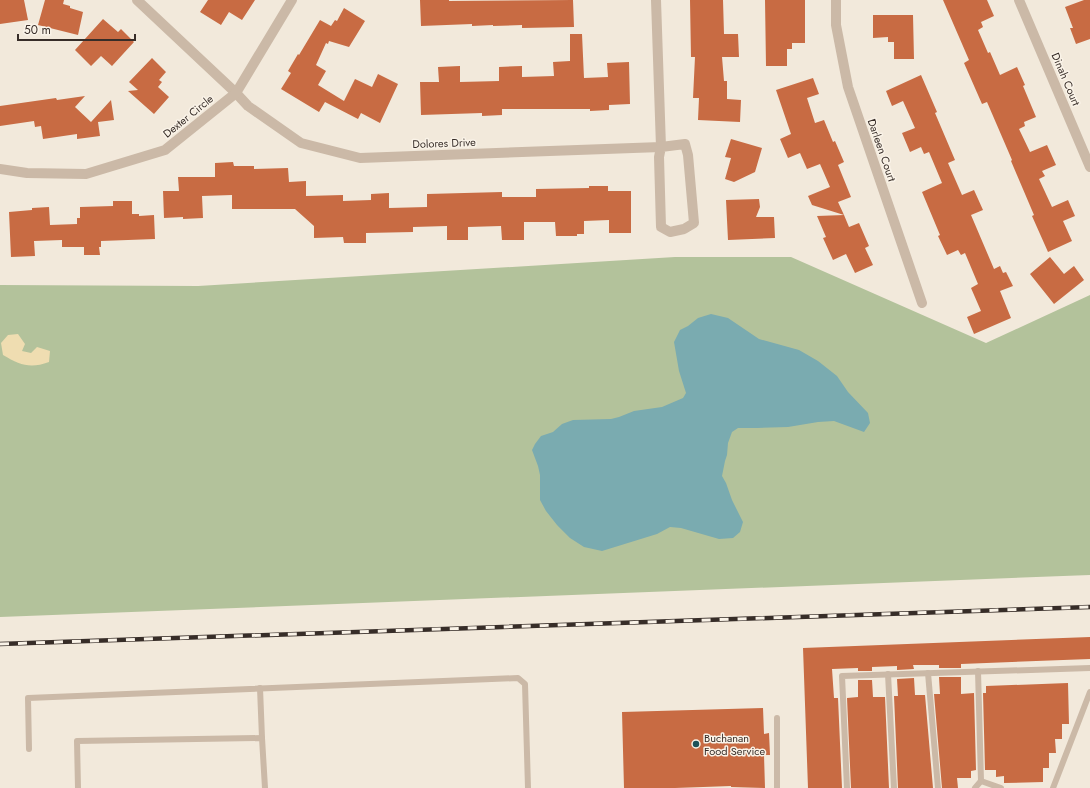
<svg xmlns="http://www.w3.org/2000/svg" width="1090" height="788" font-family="Jost,sans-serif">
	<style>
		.green { fill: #b3c29b }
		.sand { fill: #efddb1 }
		.water { fill: #7aabb0 }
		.building { fill: #c86b43 }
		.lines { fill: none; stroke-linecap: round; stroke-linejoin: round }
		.lane { stroke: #cbb9a7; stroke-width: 6 }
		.street { stroke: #cbb9a7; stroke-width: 10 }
		.rail-casing { stroke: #372d28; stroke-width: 4.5 }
		.rail { stroke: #faf3e8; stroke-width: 3; stroke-dasharray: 9; stroke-linecap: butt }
		.poi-dot { fill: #1c5259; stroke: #faf3e8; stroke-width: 1.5 }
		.labels { text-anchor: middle; stroke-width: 3; stroke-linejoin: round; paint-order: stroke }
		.street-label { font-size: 11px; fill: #372d28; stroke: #faf3e8 }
		.poi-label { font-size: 11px; fill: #372d28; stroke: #faf3e8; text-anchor: start }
	</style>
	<rect width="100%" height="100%" fill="#f2e9db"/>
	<!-- green -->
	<polygon class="green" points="675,257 791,257 986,343 1090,295 1090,575 0,617 0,285 198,286"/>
	<!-- sand -->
	<path class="sand" d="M18,334L25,344L22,351L31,353L37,347L50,351L49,362C30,369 20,365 3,355L1,343L8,335Z"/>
	<!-- water -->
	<polygon class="water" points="711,314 728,318 759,339 799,350 818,361 837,376 848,392 868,413 870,423 864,432 834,421 818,422 788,427 757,428 738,428 732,432 728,443 727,455 725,461 722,476 726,483 732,500 743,522 740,532 733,538 719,539 681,528 670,527 657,534 602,551 584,547 570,538 557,525 546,511 540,500 540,475 538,466 532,450 535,444 541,436 553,432 562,424 573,420 611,419 619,417 634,411 662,407 683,398 686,393 679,371 674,342 680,330 688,326 698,318"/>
	<!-- building -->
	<g class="building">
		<polygon points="0,0 24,0 28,20 0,24"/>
		<polygon points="45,0 64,0 63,4 70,6 70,8 83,12 78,35 38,25"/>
		<polygon points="208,0 255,0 242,20 229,12 221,25 200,12"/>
		<polygon points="420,0 449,0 449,1 573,0 574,27 522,28 522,25 493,26 493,25 472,26 472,24 421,26"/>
		<polygon points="690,0 723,0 724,34 738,34 739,57 722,57 724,81 727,81 727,99 741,100 740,122 698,120 699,98 693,98 695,57 691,57"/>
		<polygon points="765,0 805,0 805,43 792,43 792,49 787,49 787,66 766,66"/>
		<polygon points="943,0 987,0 994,16 981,22 983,27 978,30 988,53 990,52 1000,75 1017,67 1025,85 1023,86 1036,117 1024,122 1025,126 1019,129 1030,152 1047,145 1056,165 1042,171 1045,176 1039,179 1052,207 1068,200 1075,216 1063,221 1072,241 1048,252 1032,216 1034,215 1011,161 1012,160 987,102 982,104 964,63 969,60"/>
		<polygon points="1084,0 1090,0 1090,39 1076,44 1070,28 1073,28 1065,7"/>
		<polygon points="344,8 365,21 349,47 329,41 328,44 326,43 316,65 326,71 318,85 344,101 355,79 372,87 378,74 398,84 380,123 361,113 358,119 325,102 319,112 281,89 291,73 288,71 298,54 299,55 320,20 331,26 335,20 337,21"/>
		<polygon points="873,15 913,15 914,59 894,59 894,42 888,42 888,37 873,38"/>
		<polygon points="103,19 118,32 121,29 134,42 112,66 101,56 91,66 75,50"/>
		<polygon points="570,34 582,34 584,78 608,77 607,63 629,62 630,104 609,105 609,110 590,111 590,109 502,109 502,115 482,116 482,113 421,115 420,82 439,82 438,67 460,66 460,82 499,81 499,67 522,66 522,77 554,76 553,62 570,61"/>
		<polygon points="152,58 166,72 159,80 162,82 158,87 169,97 154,114 128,91 138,90 129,82"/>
		<polygon points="921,75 937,112 935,113 955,160 948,163 962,195 974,190 983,210 971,215 994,269 1000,266 1003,273 1006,272 1013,286 1000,291 1011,318 974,334 967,317 981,311 971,288 978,284 965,253 961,255 958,250 947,255 938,236 940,235 922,192 942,183 929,152 924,154 921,147 910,152 902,133 915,128 903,101 892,106 886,91"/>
		<polygon points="813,78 819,94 807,98 815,123 824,120 833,142 835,141 844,162 838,165 851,197 838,202 844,215 812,205 808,196 830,187 820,164 807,169 800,153 788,158 780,139 791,134 776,90"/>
		<polygon points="85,96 75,107 91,122 111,100 114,120 98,122 100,136 77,139 77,134 43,139 41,126 35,127 34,121 0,126 0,106 56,98 57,100"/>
		<polygon points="731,139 762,148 755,172 734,182 725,179 731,158 725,157"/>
		<polygon points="233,162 234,166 254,166 254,169 288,168 289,182 306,181 306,196 343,195 343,201 371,200 371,194 389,193 389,208 427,207 427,194 502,192 502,197 536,197 536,189 589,188 589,186 608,186 608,191 631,191 631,233 609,233 609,220 584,221 584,234 577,234 577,236 556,236 555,222 524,222 524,240 502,240 501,226 468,227 468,240 447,240 447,226 413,227 413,232 366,233 366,243 344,243 343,237 314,238 314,226 295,209 232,209 232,195 202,196 203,218 183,219 183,217 164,218 163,191 179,191 178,177 215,177 215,163"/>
		<polygon points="759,199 760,207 756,217 774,217 775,238 728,240 726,200"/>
		<polygon points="113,201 132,201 132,214 139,214 139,216 154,215 155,239 101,241 101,247 99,247 100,255 84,255 84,247 62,247 62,240 34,241 35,256 11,257 9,212 32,210 32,208 49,207 50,225 77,224 77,218 80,218 80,207 113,206"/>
		<polygon points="844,215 849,227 859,223 869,246 865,248 873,265 855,273 846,254 833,260 823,238 826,237 817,216"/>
		<polygon points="1050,257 1064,274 1074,266 1084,280 1054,304 1030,274"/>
		<polygon points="1090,637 1090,659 961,664 961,668 939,668 939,665 913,665 914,669 897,670 897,666 872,667 872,671 858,671 858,668 832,669 834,698 838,698 842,788 808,788 803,648"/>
		<polygon points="939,677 961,677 961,694 974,693 976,770 971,771 971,778 957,778 958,788 942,788 934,694 940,694"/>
		<polygon points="914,678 915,695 925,695 933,788 898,788 894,696 898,696 897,679"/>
		<polygon points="858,680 872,680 873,697 885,697 889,788 851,788 847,698 858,697"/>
		<polygon points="1068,683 1069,724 1062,724 1062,739 1055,739 1056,753 1049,753 1049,768 1043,768 1043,782 1004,783 1004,776 996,777 996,770 985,770 983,693 986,693 986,686"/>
		<polygon points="763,708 764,734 769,733 770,755 764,755 765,788 731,787 731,786 675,788 624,788 622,712"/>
	</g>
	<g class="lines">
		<!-- lane -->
		<g class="lane">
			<polyline points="978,671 981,781 1001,788"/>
			<polyline points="928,673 938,788"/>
			<polyline points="888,674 894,788"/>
			<polyline points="260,688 262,738"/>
			<polyline points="777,718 777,788"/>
			<polyline points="29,749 28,698 518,678 525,684 528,788"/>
			<polyline points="78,788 77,741 262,738 265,788"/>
			<polyline points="847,788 842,676 1090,668"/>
			<polyline points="975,788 981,781"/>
			<polyline points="1053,788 1090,692"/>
		</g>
		<!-- street -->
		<g class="street">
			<polyline points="137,0 236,93 248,106 301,143 360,158 661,147 656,0"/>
			<polyline points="836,0 836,25 848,87 922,303"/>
			<polyline points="1019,0 1090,167"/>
			<polygon points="685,144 688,155 694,223 684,229 670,232 661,227 659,157 661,147"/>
			<polyline points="0,169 27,173 86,174 165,150 236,93 292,0"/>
		</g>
		<!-- rail casing -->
		<g class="rail-casing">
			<polyline id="rail" points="0,644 1090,607"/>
		</g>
		<!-- rail -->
		<use href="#rail" class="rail"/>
	</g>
	<!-- markers -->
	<circle class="poi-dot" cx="696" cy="744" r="4"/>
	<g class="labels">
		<!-- street labels -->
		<g class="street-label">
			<text transform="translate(1066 79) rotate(67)" y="4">Dinah Court</text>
			<text transform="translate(188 116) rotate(-39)" y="4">Dexter Circle</text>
			<text transform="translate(444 143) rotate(-2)" y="4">Dolores Drive</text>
			<text transform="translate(882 150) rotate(71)" y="4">Darleen Court</text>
		</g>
		<!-- poi labels -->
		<g class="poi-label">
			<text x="704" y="742">Buchanan<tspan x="704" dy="13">Food Service</tspan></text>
		</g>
	</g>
	<!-- scale -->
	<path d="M18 34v6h117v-6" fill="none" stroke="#372d28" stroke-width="2"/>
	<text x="24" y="34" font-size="12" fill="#372d28" stroke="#faf3e8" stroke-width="3" paint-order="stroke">50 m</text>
</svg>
